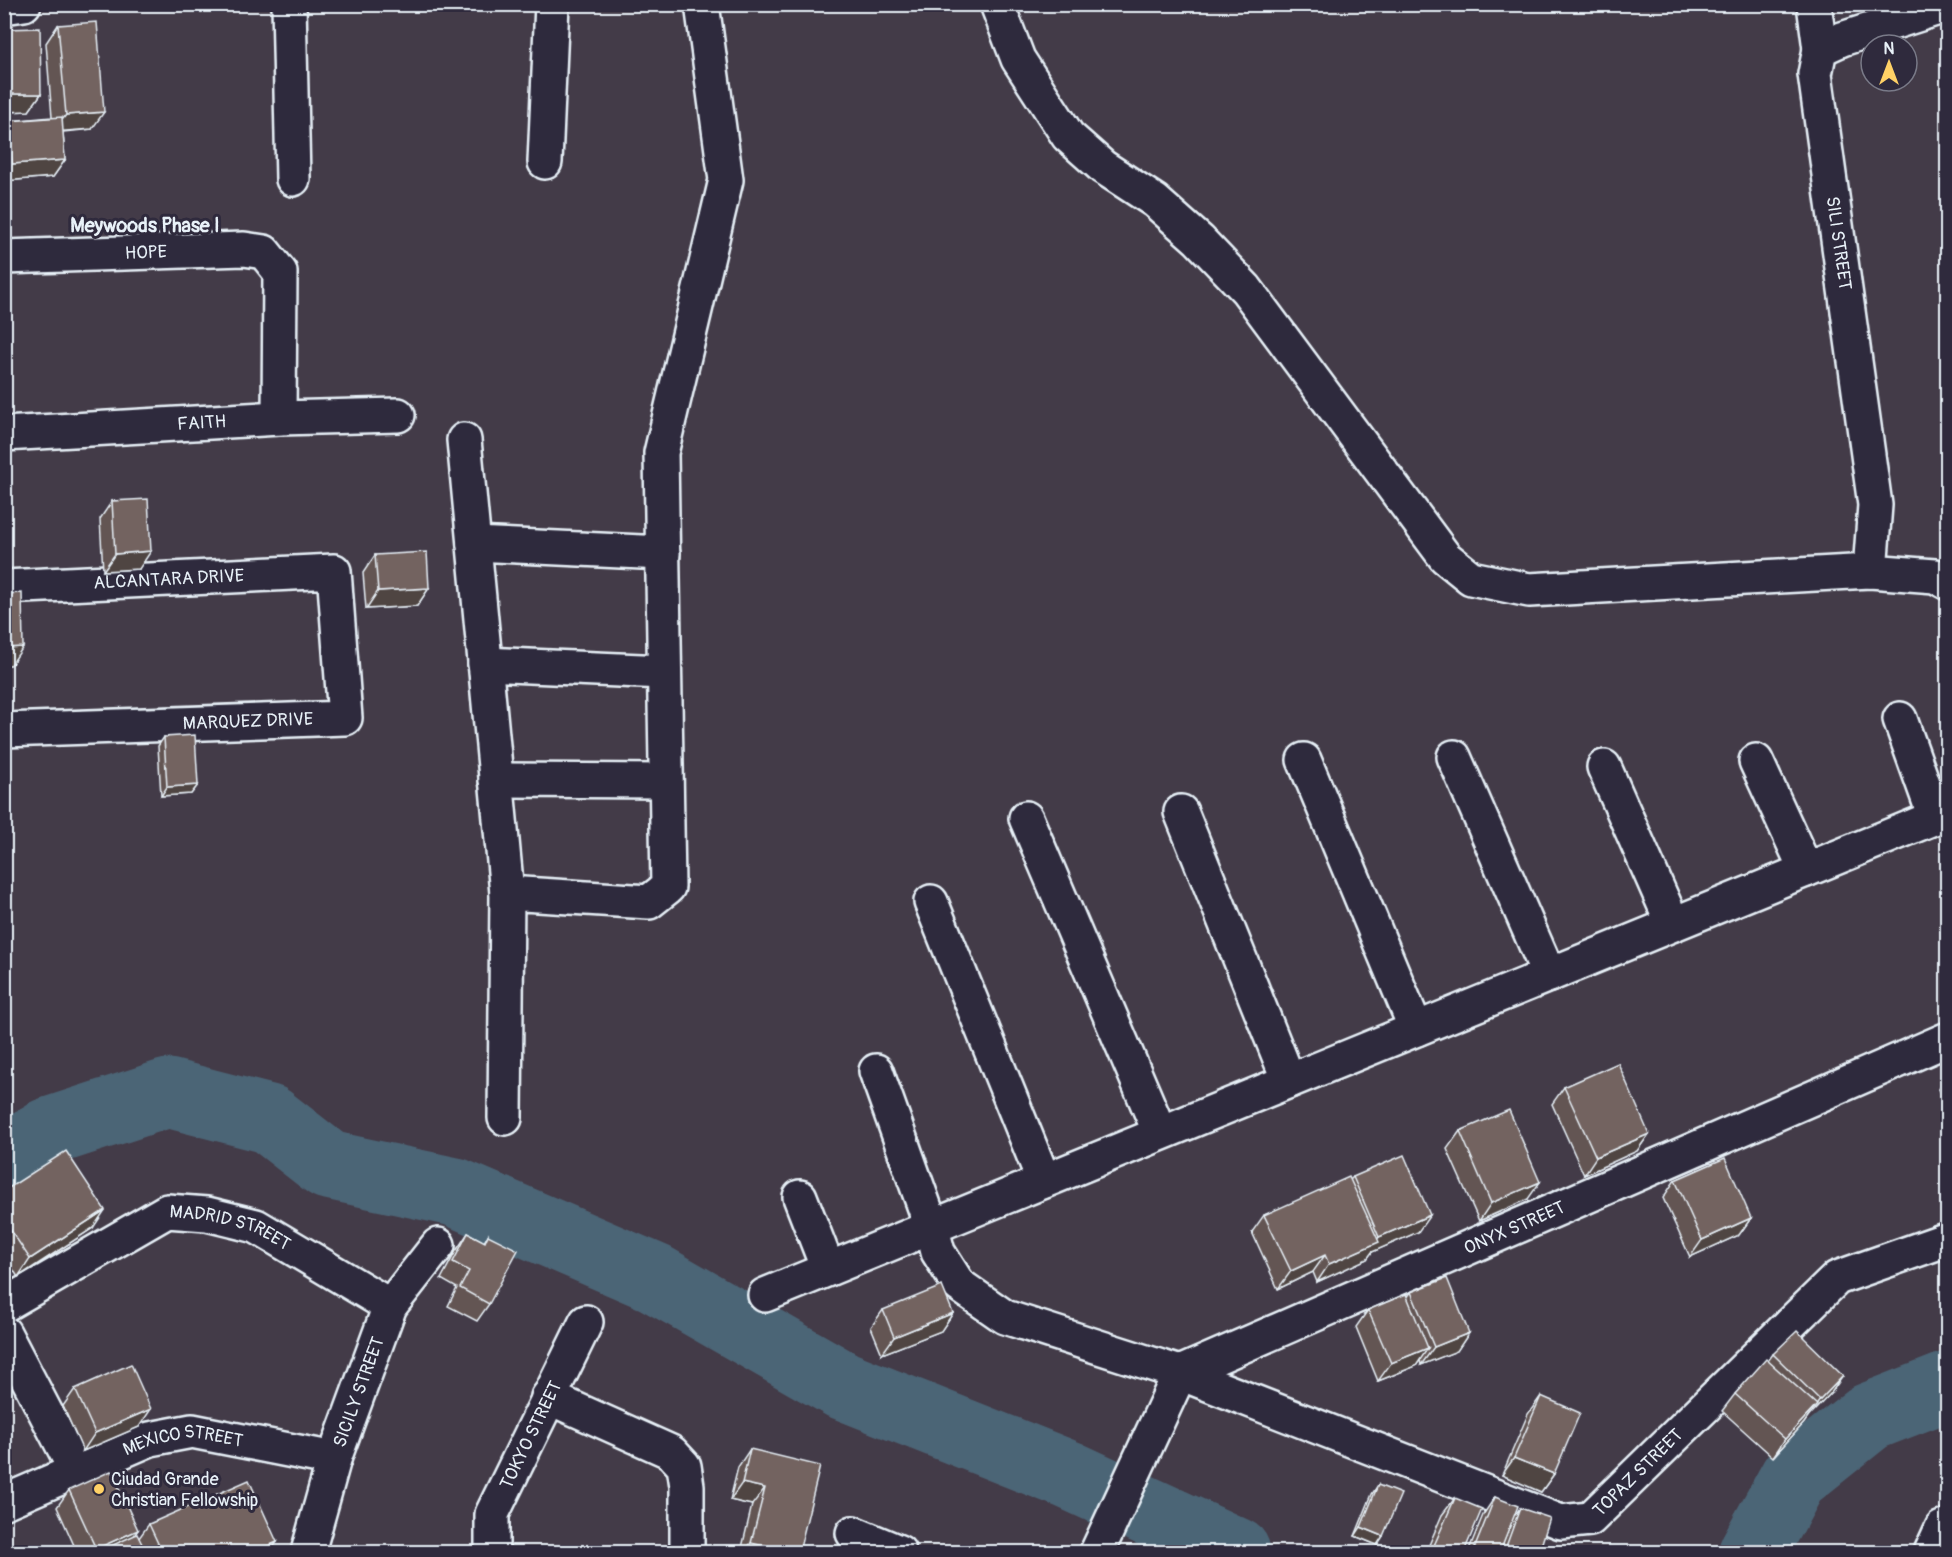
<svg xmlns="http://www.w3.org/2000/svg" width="1952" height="1557" font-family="Pangolin,sans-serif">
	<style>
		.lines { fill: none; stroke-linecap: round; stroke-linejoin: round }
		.river { stroke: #4c6576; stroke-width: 69 }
		.minor-casing { stroke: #e8f1f8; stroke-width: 38 }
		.minor { stroke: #2f2a3d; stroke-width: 33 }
		.wall { fill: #635553; stroke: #e8f1f8; stroke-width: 1.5 }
		.shaded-wall { fill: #504543; stroke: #e8f1f8; stroke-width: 1.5 }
		.building { fill: #736360; stroke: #e8f1f8; stroke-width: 1.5 }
		.poi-dot { fill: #ffd166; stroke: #2f2a3d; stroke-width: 2 }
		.labels { text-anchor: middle; stroke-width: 6; stroke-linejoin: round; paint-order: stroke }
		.street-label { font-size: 18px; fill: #e8f1f8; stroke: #2f2a3d }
		.poi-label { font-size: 18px; fill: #e8f1f8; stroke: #2f2a3d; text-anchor: start }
		.neighbourhood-label { font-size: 20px; font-weight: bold; fill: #e8f1f8; stroke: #2f2a3d }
	</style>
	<rect width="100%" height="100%" fill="#433b48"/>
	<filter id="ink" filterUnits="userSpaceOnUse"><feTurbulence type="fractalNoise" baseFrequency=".0167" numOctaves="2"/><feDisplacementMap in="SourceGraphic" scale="12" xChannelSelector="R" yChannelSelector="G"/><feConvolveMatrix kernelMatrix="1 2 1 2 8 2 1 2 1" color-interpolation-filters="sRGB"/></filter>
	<g filter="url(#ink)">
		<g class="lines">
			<!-- river -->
			<g class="river">
				<polyline points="4,1159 48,1132 168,1093 269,1119 328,1165 455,1192 655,1278 842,1385 1069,1475 1236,1552"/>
				<polyline points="1753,1552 1794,1477 1869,1417 1948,1386"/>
			</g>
			<!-- minor casing -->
			<g class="minor-casing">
				<g id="minor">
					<polyline points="289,4 293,179"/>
					<polyline points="997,4 1018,59 1068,136 1103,167 1155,201 1199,240 1246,289 1445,557 1471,578 1529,590 1870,571 1935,576 1948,583"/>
					<polyline points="1814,4 1820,49"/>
					<polyline points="4,7 24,4"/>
					<polyline points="545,162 552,4"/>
					<path id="s1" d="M4,257L244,249L264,252L280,272L279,418"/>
					<path id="s2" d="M4,434L279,418L398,415"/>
					<polyline points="464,440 507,893"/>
					<polyline points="474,544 663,553"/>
					<polyline points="1870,571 1875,505 1815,74 1820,49 1842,39 1948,5"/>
					<path id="s3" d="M4,587L334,571L345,718L4,730"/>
					<polyline points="485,664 664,672"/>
					<polyline points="1900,719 1935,817"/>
					<polyline points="1454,757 1549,975"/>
					<polyline points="1304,760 1416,1029"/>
					<polyline points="1756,761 1806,870"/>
					<polyline points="1604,767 1673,924"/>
					<polyline points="496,780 665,781"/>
					<polyline points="1181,812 1289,1081"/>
					<polyline points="1026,818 1160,1133"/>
					<polyline points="931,902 1044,1181"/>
					<path id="s4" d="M876,1071L931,1225L938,1252L959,1285L1005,1317L1180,1373L1561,1522L1590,1519L1837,1278L1948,1239"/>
					<polyline points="505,1118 507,893 649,902 668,887 661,453 726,180 702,4"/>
					<polyline points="800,1197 828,1269"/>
					<polyline points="765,1295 1948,812"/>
					<path id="s5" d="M4,1305L167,1211L207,1214L256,1226L390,1306"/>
					<polyline points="4,1333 75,1469"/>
					<polyline points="548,1397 671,1452 684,1466 687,1486 687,1552"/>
					<path id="s6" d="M4,1502L150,1439L192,1431L334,1459"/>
					<polyline points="853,1533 899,1552"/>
					<path id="s7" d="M308,1552L334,1459L390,1306L438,1245"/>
					<path id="s8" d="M492,1552V1514L586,1322"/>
					<path id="s9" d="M1097,1552L1180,1373L1948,1039"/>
					<polyline points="1931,1552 1942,1528 1948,1526"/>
				</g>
			</g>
			<!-- minor -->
			<use href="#minor" class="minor"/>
		</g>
		<!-- wall -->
		<g class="wall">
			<polygon points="58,25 92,129 63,132 65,160 53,177 4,181 4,125 8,121 52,117 46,43"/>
			<polygon points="6,29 41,94 29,111 4,112 4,31"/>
			<polygon points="112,501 139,569 103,571 100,519"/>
			<polygon points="375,555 429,588 417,606 366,609 363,573"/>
			<polygon points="164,737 198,785 191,794 161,796 158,746"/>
			<polygon points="1947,1077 1947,1106 1939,1089"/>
			<polygon points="1564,1087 1649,1134 1637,1151 1584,1175 1552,1104"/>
			<polygon points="1460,1131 1528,1199 1479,1221 1447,1149"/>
			<polygon points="1353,1177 1418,1232 1372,1252 1367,1259 1317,1282 1313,1272 1278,1289 1252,1232 1264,1215 1350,1180"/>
			<polygon points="1675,1180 1751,1218 1739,1235 1690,1257 1663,1198"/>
			<polygon points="4,1191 93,1228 18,1277 4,1256"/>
			<polygon points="468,1233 484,1242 488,1235 489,1304 477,1321 448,1306 457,1288 441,1279 456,1251"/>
			<polygon points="1411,1292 1469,1333 1457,1351 1421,1365 1420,1360 1416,1366 1378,1381 1356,1327 1368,1310 1407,1298"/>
			<polygon points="883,1310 953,1313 941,1331 882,1354 871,1327"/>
			<polygon points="1773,1354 1831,1393 1809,1416 1804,1423 1773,1457 1722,1411 1735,1394 1768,1361"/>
			<polygon points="75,1389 139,1427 83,1451 63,1406"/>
			<polygon points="1541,1396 1554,1474 1541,1492 1502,1475 1528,1414"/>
			<polygon points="750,1449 799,1552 741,1552 752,1505 730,1500 738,1467"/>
			<polygon points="1378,1485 1383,1536 1377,1545 1355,1536 1372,1494"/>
			<polygon points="69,1490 139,1538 149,1524 270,1552 77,1552 57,1507"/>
			<polygon points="1495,1497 1515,1515 1520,1508 1539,1552 1468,1552 1483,1515"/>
			<polygon points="1455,1498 1464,1552 1426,1552 1442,1515"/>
		</g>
		<!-- shaded-wall -->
		<g class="shaded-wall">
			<polygon points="8,94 41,94 29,111 4,112 4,99"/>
			<polygon points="104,112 92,129 53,132 66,115"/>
			<polygon points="65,160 53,177 4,181 4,174 12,164"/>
			<polygon points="151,551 139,569 103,571 115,554"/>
			<polygon points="429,588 417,606 366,609 378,591"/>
			<polygon points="23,647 11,665 4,665 4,648"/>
			<polygon points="198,785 191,794 161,796 167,787"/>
			<polygon points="1649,1134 1637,1151 1584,1175 1596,1157"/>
			<polygon points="1540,1182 1528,1199 1479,1221 1491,1203"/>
			<polygon points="105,1210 93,1228 18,1277 30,1259"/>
			<polygon points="1430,1215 1418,1232 1372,1252 1367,1259 1317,1282 1329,1264 1374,1244 1379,1237"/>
			<polygon points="1751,1218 1739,1235 1690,1257 1702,1240"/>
			<polygon points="1325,1255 1313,1272 1278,1289 1291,1271"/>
			<polygon points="953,1313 941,1331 882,1354 894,1337"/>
			<polygon points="1469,1333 1457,1351 1421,1365 1434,1347"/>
			<polygon points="1428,1348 1416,1366 1378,1381 1391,1363"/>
			<polygon points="1843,1376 1831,1393 1809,1416 1804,1423 1773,1457 1785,1439 1815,1407 1820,1400"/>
			<polygon points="151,1409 139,1427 83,1451 95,1433"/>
			<polygon points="1514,1458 1554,1474 1541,1492 1502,1475"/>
			<polygon points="742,1483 765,1488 752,1505 730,1500"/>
			<polygon points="1361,1527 1383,1536 1377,1545 1355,1536"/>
			<polygon points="138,1530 126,1547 115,1552 94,1552 96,1549"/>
			<polygon points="277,1542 270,1552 254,1552"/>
			<polygon points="751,1543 791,1552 744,1552"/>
		</g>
		<!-- building -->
		<g class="building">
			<polygon points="97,22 104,112 66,115 58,25"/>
			<polygon points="40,28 41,94 8,94 6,29"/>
			<polygon points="62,117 65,160 12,164 8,121"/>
			<polygon points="148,499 151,551 115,554 112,501"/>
			<polygon points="427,552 429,588 378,591 375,555"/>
			<polygon points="22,593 23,647 4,648 4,594"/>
			<polygon points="195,735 198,785 167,787 164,737"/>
			<polygon points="1618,1063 1649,1134 1596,1157 1564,1087"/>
			<polygon points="1509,1110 1540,1182 1491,1203 1460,1131"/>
			<polygon points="66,1151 105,1210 30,1259 4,1220 4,1191"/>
			<polygon points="1404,1155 1430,1215 1379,1237 1353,1177"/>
			<polygon points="1725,1158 1751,1218 1702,1240 1675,1180"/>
			<polygon points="1349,1177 1379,1242 1329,1264 1325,1255 1291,1271 1264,1215"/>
			<polygon points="468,1233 485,1242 488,1235 518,1250 489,1304 460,1288 469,1271 453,1262"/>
			<polygon points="1447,1278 1469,1333 1434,1347 1411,1292"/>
			<polygon points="942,1286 953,1313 894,1337 883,1310"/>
			<polygon points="1406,1294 1428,1348 1391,1363 1368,1310"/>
			<polygon points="1797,1331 1843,1376 1820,1400 1773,1354"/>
			<polygon points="1766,1359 1817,1405 1785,1439 1735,1394"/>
			<polygon points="131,1364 151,1409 95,1433 75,1389"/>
			<polygon points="1541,1396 1580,1413 1554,1474 1514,1458"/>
			<polygon points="750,1449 820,1466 799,1552 791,1552 751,1543 765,1488 742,1483"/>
			<polygon points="111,1471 138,1530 96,1549 69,1490"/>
			<polygon points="249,1480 277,1542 254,1552 162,1552 149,1524"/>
			<polygon points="1378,1485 1401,1494 1383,1536 1361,1527"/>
			<polygon points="1495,1497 1518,1506 1500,1552 1473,1552"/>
			<polygon points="1455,1498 1482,1509 1464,1552 1439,1552 1432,1550"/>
			<polygon points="1520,1508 1550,1518 1539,1552 1504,1552"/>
			<polygon points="137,1534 146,1552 98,1552"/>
		</g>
	</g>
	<!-- markers -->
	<circle class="poi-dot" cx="99" cy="1489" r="6"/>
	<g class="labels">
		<!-- street labels -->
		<g class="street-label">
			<text transform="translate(1839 243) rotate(82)" y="6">SILI STREET</text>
			<text dy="6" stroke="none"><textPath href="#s1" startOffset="142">HOPE</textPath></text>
			<text dy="6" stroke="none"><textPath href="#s2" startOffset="198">FAITH</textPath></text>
			<text dy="6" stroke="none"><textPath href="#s3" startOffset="165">ALCANTARA DRIVE</textPath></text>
			<text transform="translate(248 721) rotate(-2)" y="6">MARQUEZ DRIVE</text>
			<text dy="6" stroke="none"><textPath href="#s9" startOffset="562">ONYX STREET</textPath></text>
			<text dy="6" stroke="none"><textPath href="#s5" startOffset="254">MADRID STREET</textPath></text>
			<text dy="6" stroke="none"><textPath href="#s7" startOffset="168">SICILY STREET</textPath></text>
			<text dy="6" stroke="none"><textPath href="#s8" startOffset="126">TOKYO STREET</textPath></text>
			<text dy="6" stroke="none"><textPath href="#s6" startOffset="192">MEXICO STREET</textPath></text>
			<text dy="6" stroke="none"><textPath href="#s4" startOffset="975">TOPAZ STREET</textPath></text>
		</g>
		<!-- poi labels -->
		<g class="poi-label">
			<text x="111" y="1485">Ciudad Grande<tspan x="111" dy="21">Christian Fellowship</tspan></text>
		</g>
		<!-- neighbourhood labels -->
		<g class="neighbourhood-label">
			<text x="145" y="232">Meywoods Phase I</text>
		</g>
	</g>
	<!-- margin -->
	<rect width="1952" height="1557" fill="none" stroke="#2f2a3d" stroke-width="24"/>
	<rect x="12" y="12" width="1928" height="1533" fill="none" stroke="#e8f1f8" stroke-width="2" filter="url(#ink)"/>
	<!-- north arrow -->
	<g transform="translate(1889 63)"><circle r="28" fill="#2f2a3d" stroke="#797a88" stroke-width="1.5"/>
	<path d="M0-4.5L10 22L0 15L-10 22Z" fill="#ffd166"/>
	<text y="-9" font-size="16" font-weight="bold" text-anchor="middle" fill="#e8f1f8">N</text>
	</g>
</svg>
